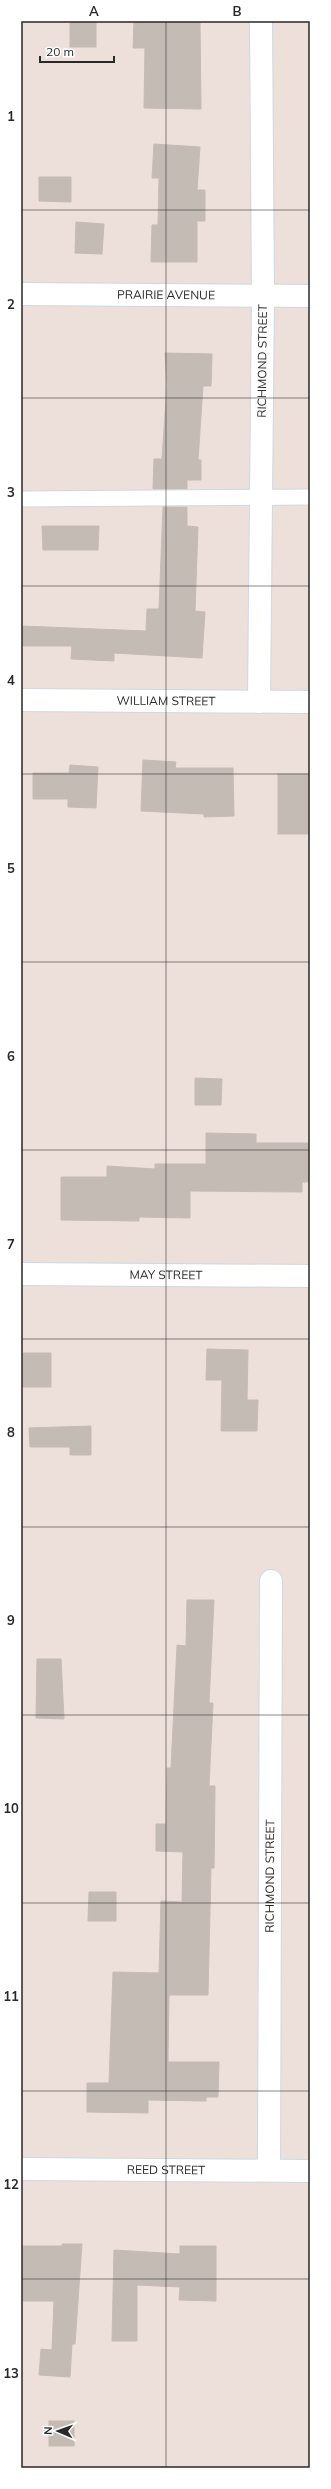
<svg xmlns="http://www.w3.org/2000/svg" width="331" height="2489" font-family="Mulish,sans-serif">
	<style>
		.building { fill: #c4bbb5; stroke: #c8bbb3 }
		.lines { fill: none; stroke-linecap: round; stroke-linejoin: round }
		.lane-casing { stroke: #cfd8e4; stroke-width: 17 }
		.street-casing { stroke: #cfd8e4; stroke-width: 24 }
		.secondary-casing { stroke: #cfd8e4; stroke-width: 24 }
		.lane { stroke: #fff; stroke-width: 15 }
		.street { stroke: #fff; stroke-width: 22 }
		.secondary { stroke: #fff; stroke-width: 22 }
		.grid { fill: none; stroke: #292929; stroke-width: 1; stroke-opacity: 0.55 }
		.labels { text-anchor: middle; stroke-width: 3.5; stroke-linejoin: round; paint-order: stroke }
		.street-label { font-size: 12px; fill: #292929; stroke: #fff }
		.neatline { fill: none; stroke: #292929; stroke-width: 1.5 }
		.grid-label { font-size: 13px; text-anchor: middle; font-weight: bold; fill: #292929 }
	</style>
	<rect width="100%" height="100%" fill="#eddfd9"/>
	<!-- building -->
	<g class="building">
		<polygon points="134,21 200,21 201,109 144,108 145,48 133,48"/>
		<rect x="70" y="22" width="26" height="25"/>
		<polygon points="154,144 200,147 197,190 205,190 205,221 197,221 197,262 151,262 152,225 158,225 159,178 152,178"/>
		<polygon points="39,177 71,177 71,202 39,201"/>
		<polygon points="76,222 104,224 102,254 75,253"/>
		<polygon points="165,353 212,354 211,386 203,386 198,460 201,460 201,480 187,480 187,489 153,489 154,459 162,459 167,385"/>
		<polygon points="163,507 187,507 187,526 198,527 195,611 205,612 202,658 114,653 114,661 71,659 72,646 21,646 21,626 146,631 147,609 159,609"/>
		<polygon points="42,526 99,526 98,550 43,550"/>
		<polygon points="143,760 176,762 175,768 233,768 234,816 204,817 204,814 141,811"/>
		<polygon points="70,765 98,767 96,808 68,807 68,799 33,799 33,773 69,773"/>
		<rect x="278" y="774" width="32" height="60"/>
		<polygon points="195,1078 222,1079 221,1105 195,1105"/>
		<polygon points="206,1133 256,1134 256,1143 310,1143 310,1182 302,1182 302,1192 190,1191 190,1218 139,1217 139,1221 61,1220 61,1177 107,1177 107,1166 155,1169 155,1164 206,1164"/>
		<polygon points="207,1349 248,1350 247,1400 258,1400 257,1431 221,1431 222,1380 206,1380"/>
		<rect x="21" y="1353" width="30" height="34"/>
		<polygon points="91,1426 91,1455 70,1455 70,1447 30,1447 29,1428"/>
		<polygon points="187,1600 214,1600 209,1703 213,1703 209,1786 215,1786 214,1868 211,1868 208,1995 169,1995 168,2062 219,2062 218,2097 206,2097 206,2101 148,2100 148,2113 87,2112 87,2083 109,2083 113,1972 159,1973 161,1901 182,1902 183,1852 156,1851 156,1824 166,1824 167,1768 171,1768 177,1645 186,1646"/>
		<polygon points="37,1659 61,1659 64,1719 36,1718"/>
		<polygon points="89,1892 116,1892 116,1921 88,1921"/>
		<polygon points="62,2244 82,2244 75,2344 72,2344 70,2377 39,2375 41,2349 52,2350 54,2301 21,2301 21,2246 62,2246"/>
		<polygon points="180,2246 216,2246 216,2301 179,2300 180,2287 137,2285 137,2341 112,2341 114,2250 180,2254"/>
		<rect x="49" y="2421" width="25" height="25"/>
	</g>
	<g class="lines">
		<!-- lane casing -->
		<g class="lane-casing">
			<polyline id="lane" points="21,499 310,497"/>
		</g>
		<!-- street casing -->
		<g class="street-casing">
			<g id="street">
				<path id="s1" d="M21,294L310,296"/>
				<path id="s2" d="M21,700L310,702"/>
				<path id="s3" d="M259,702L263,296L261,21"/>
				<path id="s4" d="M21,1274L310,1276"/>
				<path id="s5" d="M269,2170L271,1581"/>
			</g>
		</g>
		<!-- secondary casing -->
		<g class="secondary-casing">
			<g id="secondary">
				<path id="s6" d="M21,2169L310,2171"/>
			</g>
		</g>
		<!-- lane -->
		<use href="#lane" class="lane"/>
		<!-- street -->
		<use href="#street" class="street"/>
		<!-- secondary -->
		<use href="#secondary" class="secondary"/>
	</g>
	<!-- grid -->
	<path class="grid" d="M166,21V2468M21,210H310M21,398H310M21,586H310M21,774H310M21,962H310M21,1150H310M21,1339H310M21,1527H310M21,1715H310M21,1903H310M21,2091H310M21,2279H310"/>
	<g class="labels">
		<!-- street labels -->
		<g class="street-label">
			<text dy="4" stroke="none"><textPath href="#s1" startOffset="145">PRAIRIE AVENUE</textPath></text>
			<text dy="4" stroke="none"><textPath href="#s3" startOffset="341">RICHMOND STREET</textPath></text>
			<text dy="4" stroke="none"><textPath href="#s2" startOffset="145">WILLIAM STREET</textPath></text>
			<text dy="4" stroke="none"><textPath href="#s4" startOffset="145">MAY STREET</textPath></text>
			<text dy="4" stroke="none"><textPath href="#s5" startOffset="294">RICHMOND STREET</textPath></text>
			<text dy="4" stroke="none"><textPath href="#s6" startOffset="145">REED STREET</textPath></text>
		</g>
	</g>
	<!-- border -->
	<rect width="331" height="2489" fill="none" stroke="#ffffff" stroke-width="44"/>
	<!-- north arrow -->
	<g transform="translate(58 2431) rotate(272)" stroke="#ffffff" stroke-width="3" paint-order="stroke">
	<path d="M0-3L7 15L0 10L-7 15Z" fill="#292929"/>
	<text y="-6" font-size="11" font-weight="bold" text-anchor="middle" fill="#292929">N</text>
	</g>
	<!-- scale -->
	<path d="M40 56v6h74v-6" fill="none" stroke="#292929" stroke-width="2"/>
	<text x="46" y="56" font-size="12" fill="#292929" stroke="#ffffff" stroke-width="3" paint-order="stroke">20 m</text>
	<rect x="22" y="22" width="287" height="2445" class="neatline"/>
	<g class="grid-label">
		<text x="94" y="16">A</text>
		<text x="237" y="16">B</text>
		<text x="11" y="121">1</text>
		<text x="11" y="309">2</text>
		<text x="11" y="497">3</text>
		<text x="11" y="685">4</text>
		<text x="11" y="873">5</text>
		<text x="11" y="1061">6</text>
		<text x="11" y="1249">7</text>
		<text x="11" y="1437">8</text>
		<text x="11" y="1625">9</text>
		<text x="11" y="1813">10</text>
		<text x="11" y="2001">11</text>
		<text x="11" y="2189">12</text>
		<text x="11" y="2378">13</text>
	</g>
</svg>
